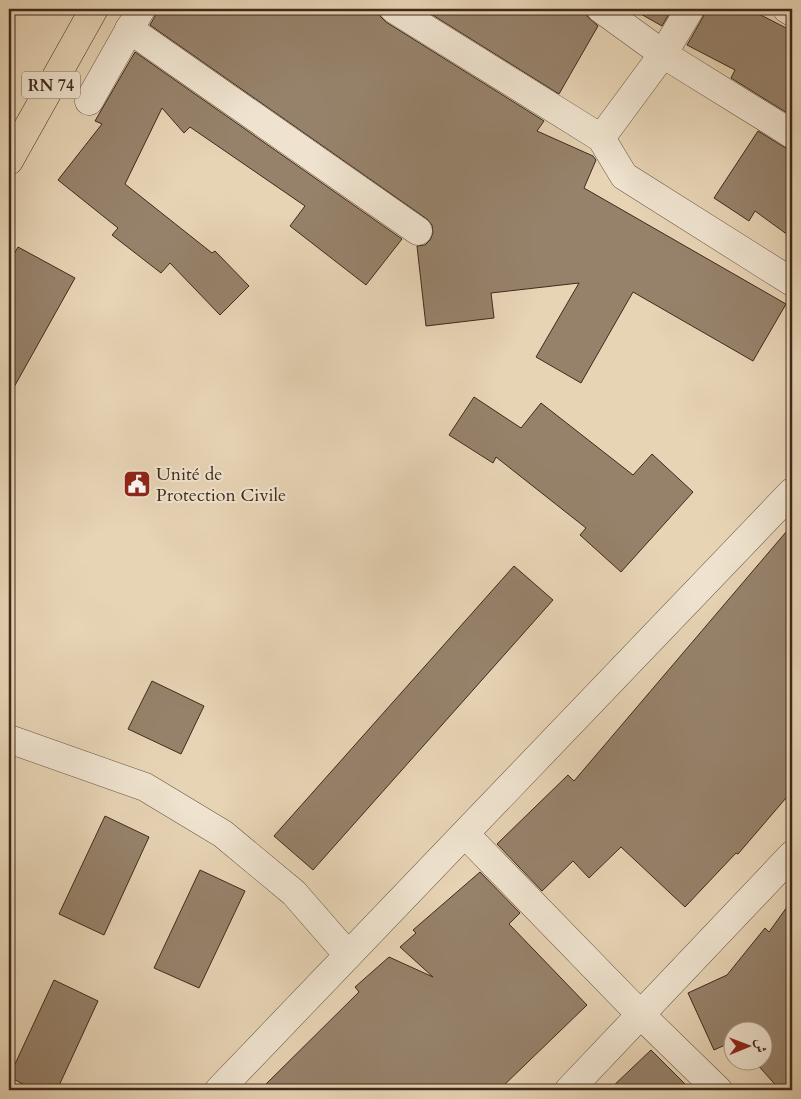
<svg xmlns="http://www.w3.org/2000/svg" width="801" height="1099" font-family="Cardo,Amiri,serif">
	<style>
		.building { fill: #96826b; stroke: #3f2a1a }
		.lines { fill: none; stroke-linecap: round; stroke-linejoin: round }
		.street-casing { stroke: #695441; stroke-width: 29 }
		.primary-casing { stroke: #3f2a1a; stroke-width: 29 }
		.street { stroke: #efe3cf; stroke-width: 28 }
		.primary { stroke: #e7d4b5; stroke-width: 28 }
		.labels { text-anchor: middle; stroke-width: 4; stroke-linejoin: round; paint-order: stroke }
		.shield { fill: #efe3cf; stroke: #746250; stroke-width: 1 }
		.shield-label { font-size: 16px; font-weight: bold; fill: #3f2a1a }
		.poi-label { font-size: 18px; fill: #3f2a1a; stroke: #efe3cf; text-anchor: start }
	</style>
	<rect width="100%" height="100%" fill="#e7d4b5"/>
	<filter id="stains"><feTurbulence type="fractalNoise" baseFrequency=".004" numOctaves="4"/><feColorMatrix values="0 0 0 0 .2 0 0 0 0 .09 0 0 0 0 .02 0 0 0 .5 -.17"/></filter>
	<radialGradient id="worn" r=".72"><stop offset=".6" stop-color="#630" stop-opacity="0"/><stop offset="1" stop-color="#630" stop-opacity=".3"/></radialGradient>
	<!-- building -->
	<g class="building">
		<polygon points="159,9 378,9 380,16 386,22 544,121 537,131 593,156 596,160 584,188 786,304 753,361 633,292 581,383 536,357 579,283 491,293 494,318 426,326 417,246 425,245 430,240 433,233 432,225 427,219 150,25"/>
		<polygon points="423,9 586,9 587,16 598,26 559,94"/>
		<polygon points="632,9 672,9 662,26"/>
		<polygon points="706,9 749,9 792,31 792,116 731,78 735,70 687,45 703,17"/>
		<polygon points="135,52 402,239 366,285 290,226 305,206 190,127 184,133 162,108 125,184 212,253 215,251 249,286 220,315 170,263 161,273 112,235 118,228 58,180 102,124 95,121"/>
		<polygon points="758,131 784,147 792,150 792,238 755,211 749,221 714,198"/>
		<polygon points="18,247 75,278 9,396 9,263"/>
		<polygon points="474,397 521,428 541,403 633,475 652,454 693,492 621,572 580,535 586,528 496,457 493,463 449,435"/>
		<polygon points="792,525 792,791 738,854 736,853 685,907 621,847 589,878 573,861 542,891 497,844 568,775 574,781"/>
		<polygon points="514,566 553,600 313,870 274,836"/>
		<polygon points="152,681 204,706 181,754 128,729"/>
		<polygon points="105,816 149,837 104,935 59,914"/>
		<polygon points="200,870 245,891 199,988 154,968"/>
		<polygon points="480,872 520,913 509,924 587,1005 499,1090 260,1090 359,992 355,987 389,957 433,977 400,947 416,933 413,930"/>
		<polygon points="792,900 792,1090 780,1090 755,1062 764,1062 764,1032 734,1032 734,1041 714,1050 688,993 727,975 765,928 769,932"/>
		<polygon points="54,980 98,1001 57,1090 35,1090 9,1077"/>
		<polygon points="651,1050 691,1090 609,1090"/>
	</g>
	<g class="lines">
		<!-- street casing -->
		<g class="street-casing">
			<g id="street">
				<polyline points="394,9 601,138 624,176 792,282"/>
				<polyline points="601,9 663,54 792,134"/>
				<polyline points="787,9 792,12"/>
				<polyline points="129,29 418,231"/>
				<polyline points="89,101 141,9"/>
				<polyline points="601,138 663,54 690,9"/>
				<polyline points="9,739 145,787 223,834 294,893 348,955"/>
				<polyline points="465,834 641,1015 718,1090"/>
				<polyline points="219,1090 792,492"/>
				<polyline points="569,1090 792,855"/>
			</g>
		</g>
		<!-- primary casing -->
		<g class="primary-casing">
			<polyline id="primary" points="9,161 94,9"/>
		</g>
		<!-- street -->
		<use href="#street" class="street"/>
		<!-- primary -->
		<use href="#primary" class="primary"/>
	</g>
	<!-- icons -->
	<defs>
		<g id="civic-square" transform="scale(1.4375)"><rect x="-9" y="-9" width="18" height="18" rx="4" fill="#8f2418" stroke="#efe3cf"/><path d="M-.6-6.5H3V-4.5H.6V-3L4-1V1h2V6H-6V1h2V-1L-.6-3ZM-1.2 2.5V6h2.4V2.5Z" fill="#fff"/></g>
	</defs>
	<g fill-rule="evenodd">
		<use href="#civic-square" x="137" y="484"/>
	</g>
	<g class="labels">
		<!-- shield labels -->
		<rect class="shield" x="22" y="71.5" width="58" height="27" rx="4"/>
		<g class="shield-label">
			<text x="51" y="91">RN 74</text>
		</g>
		<!-- poi labels -->
		<g class="poi-label">
			<text x="156" y="480">Unité de<tspan x="156" dy="21">Protection Civile</tspan></text>
		</g>
	</g>
	<!-- margin -->
	<rect width="801" height="1099" fill="none" stroke="#e7d4b5" stroke-width="30"/>
	<rect x="10" y="10" width="781" height="1079" fill="none" stroke="#3f2a1a" stroke-width="2.5"/>
	<rect x="15" y="15" width="771" height="1069" fill="none" stroke="#3f2a1a"/>
	<!-- north arrow -->
	<g transform="translate(748 1046) rotate(89)"><circle r="24" fill="#efe3cf" stroke="#a99987"/>
	<path d="M0-4L9 19L0 12L-9 19Z" fill="#8f2418"/>
	<text y="-8" font-size="14" font-weight="bold" text-anchor="middle" fill="#3f2a1a">ش</text>
	</g>
	<rect width="100%" height="100%" filter="url(#stains)"/>
	<rect width="100%" height="100%" fill="url(#worn)"/>
</svg>
